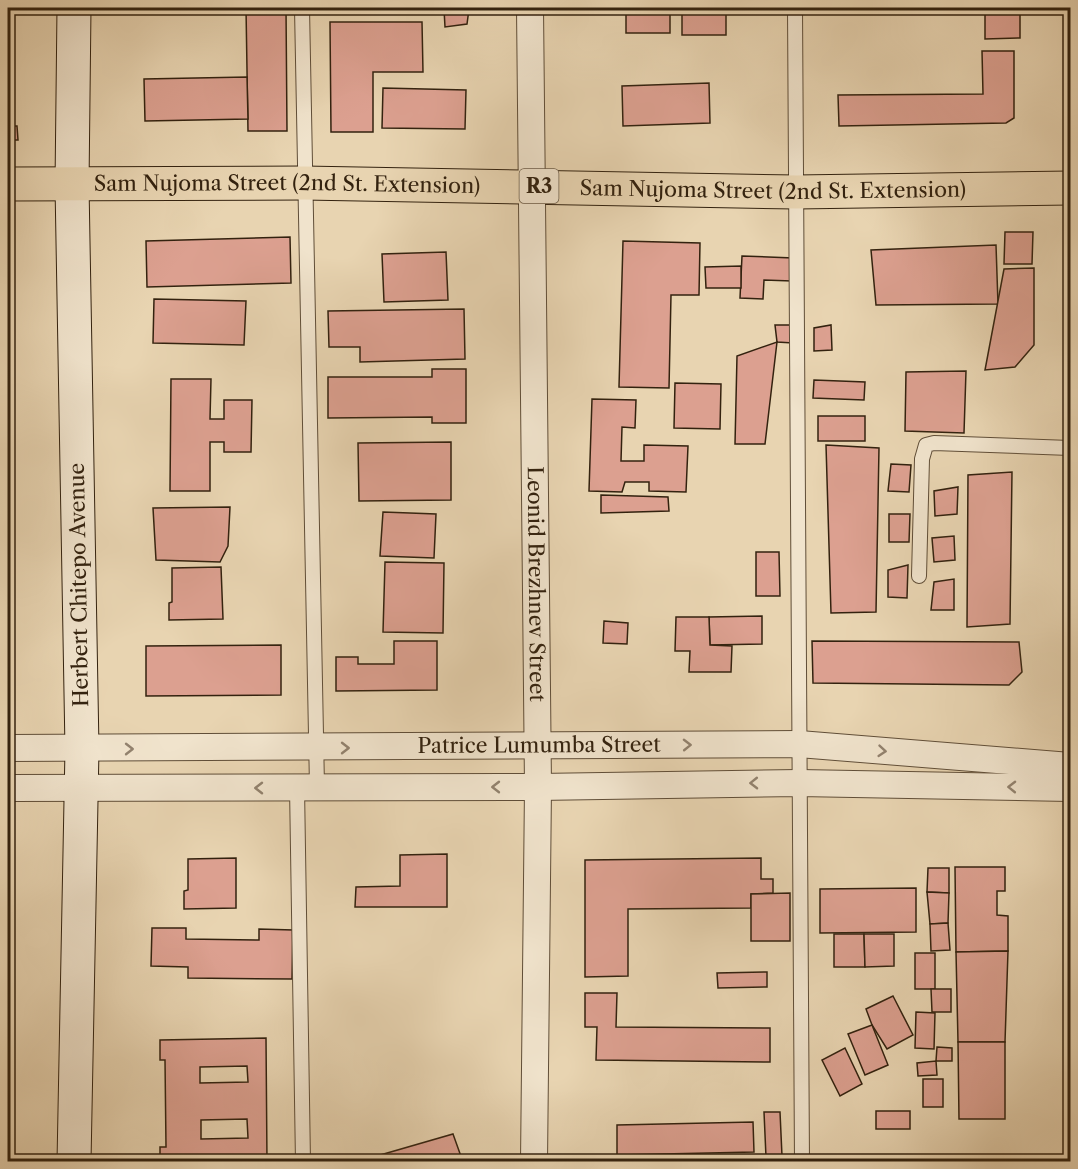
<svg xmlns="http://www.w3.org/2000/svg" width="1078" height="1169" font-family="'Libre Caslon Text',serif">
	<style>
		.building { fill: #dca090; stroke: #33220f; stroke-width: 1.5; fill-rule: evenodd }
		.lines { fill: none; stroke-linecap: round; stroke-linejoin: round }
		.service-casing { stroke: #604e38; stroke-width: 16 }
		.minor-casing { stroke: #604e38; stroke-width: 28 }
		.secondary-casing { stroke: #33220f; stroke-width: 35 }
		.trunk-casing { stroke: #33220f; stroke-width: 35 }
		.service { stroke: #f0e3cc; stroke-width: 14 }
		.minor { stroke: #f0e3cc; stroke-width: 26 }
		.secondary { stroke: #f0e3cc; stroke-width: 33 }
		.trunk { stroke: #e8d4b1; stroke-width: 33 }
		.oneway { stroke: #92826e }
		.labels { text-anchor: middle; stroke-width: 4.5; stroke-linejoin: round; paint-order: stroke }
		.shield { fill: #f0e3cc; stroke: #6c5c48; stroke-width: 1.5 }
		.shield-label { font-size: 20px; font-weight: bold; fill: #33220f }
		.street-label { font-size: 21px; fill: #33220f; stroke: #f0e3cc }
	</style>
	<rect width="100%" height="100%" fill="#e8d4b1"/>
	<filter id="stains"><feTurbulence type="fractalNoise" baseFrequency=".00333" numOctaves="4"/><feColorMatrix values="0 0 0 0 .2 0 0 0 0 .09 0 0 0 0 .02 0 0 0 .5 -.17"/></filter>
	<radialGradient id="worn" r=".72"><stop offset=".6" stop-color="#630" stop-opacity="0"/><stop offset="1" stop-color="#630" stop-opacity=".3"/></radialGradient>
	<!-- building -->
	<g class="building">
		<polygon points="246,8 286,8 287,131 248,131"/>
		<rect x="626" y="8" width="44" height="25"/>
		<polygon points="674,8 726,8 726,35 682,35 682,10 674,10"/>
		<polygon points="444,9 469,9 467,24 445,27"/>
		<rect x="8" y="12" width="5" height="62"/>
		<polygon points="985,14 1020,14 1020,38 985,39"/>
		<polygon points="330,22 422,22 423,72 373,72 373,132 331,132"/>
		<polygon points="982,51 1014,51 1014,118 1006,123 839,126 838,95 983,94"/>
		<polygon points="247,77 248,119 145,121 144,79"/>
		<polygon points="8,83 10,126 17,126 18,140 8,140"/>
		<polygon points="709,83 710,123 623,126 622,86"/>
		<polygon points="383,88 466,90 465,129 382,128"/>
		<polygon points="1005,232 1033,232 1032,264 1004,264"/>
		<polygon points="290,237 291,283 147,287 146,241"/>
		<polygon points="623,241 700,243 699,295 671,295 669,388 619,387"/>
		<polygon points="996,245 998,304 876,305 871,250"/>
		<polygon points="446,252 448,300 384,302 382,254"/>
		<polygon points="742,256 793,258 792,281 764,280 763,299 740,298"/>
		<polygon points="741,266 741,288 706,288 705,267"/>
		<polygon points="1034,268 1034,345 1015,367 985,370 1004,269"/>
		<polygon points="154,299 246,301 244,345 153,343"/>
		<polygon points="464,309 465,359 360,362 360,347 329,347 328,311"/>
		<polygon points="775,325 794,325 793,343 777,342"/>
		<polygon points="831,325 832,350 814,351 814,328"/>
		<polygon points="777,342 765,444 735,444 737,356"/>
		<polygon points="432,369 466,369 466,423 432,423 432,417 328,418 328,377 432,377"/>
		<polygon points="966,371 964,433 905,431 906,372"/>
		<polygon points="171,379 211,379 210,419 224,419 224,400 252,400 251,452 224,452 224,442 210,442 210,491 170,491"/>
		<polygon points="814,380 865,382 864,400 813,398"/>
		<polygon points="675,383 721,384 720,429 674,428"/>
		<polygon points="592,399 636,400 635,428 622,427 621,461 644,461 644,445 688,446 686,492 649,491 649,482 625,482 622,492 589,491"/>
		<rect x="818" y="416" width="47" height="25"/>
		<polygon points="451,442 451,500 359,501 358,443"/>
		<polygon points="826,445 879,448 876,612 831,613"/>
		<polygon points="891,464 911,465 909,492 888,491"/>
		<polygon points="1012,472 1010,624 967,627 968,475"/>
		<polygon points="958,487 957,514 935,516 934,491"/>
		<polygon points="601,495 668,497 669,511 601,513"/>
		<polygon points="230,507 228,546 220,562 156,560 153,508"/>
		<polygon points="383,512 436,514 434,558 380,556"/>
		<polygon points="889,514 910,514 909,542 889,542"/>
		<polygon points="954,536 955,560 934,562 932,538"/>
		<polygon points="756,552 779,552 780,596 756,596"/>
		<polygon points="385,562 444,563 443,633 383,632"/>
		<polygon points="908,565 907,598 888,597 888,570"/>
		<polygon points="221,567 223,619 169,620 169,603 172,602 172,568"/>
		<polygon points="954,579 954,610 931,610 934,582"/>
		<polygon points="762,616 762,644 710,645 709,617"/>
		<polygon points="676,617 709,617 710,645 732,646 731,672 689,672 690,651 675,651"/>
		<polygon points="604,621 628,623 627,644 603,643"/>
		<polygon points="394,641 437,641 437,690 336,691 336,657 358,657 358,664 394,664"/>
		<polygon points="812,641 1019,642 1022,672 1009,685 813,683"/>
		<polygon points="281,645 281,695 146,696 146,646"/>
		<polygon points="447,854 447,907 355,907 356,887 400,886 400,855"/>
		<polygon points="236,858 236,908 184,909 184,891 188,890 188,859"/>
		<polygon points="761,858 761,879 773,879 773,893 751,894 751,908 628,909 628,976 585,977 585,860"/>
		<polygon points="955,867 1005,867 1005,891 997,891 997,915 1008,916 1008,951 956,952"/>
		<polygon points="928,868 949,868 949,893 927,892"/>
		<polygon points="916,888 916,932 820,933 820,889"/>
		<polygon points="927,892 949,893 948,923 930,924"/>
		<polygon points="790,893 790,941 751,941 751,894"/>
		<polygon points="948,923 950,950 931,951 930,924"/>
		<polygon points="152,928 186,928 186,939 259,940 259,929 293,930 292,979 188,978 188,967 151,966"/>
		<polygon points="834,934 864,934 865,967 834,967"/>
		<polygon points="864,934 894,934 894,966 865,967"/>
		<polygon points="1008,951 1005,1042 958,1042 956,952"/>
		<rect x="915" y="953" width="20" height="36"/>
		<polygon points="767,972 767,987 718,988 717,973"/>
		<polygon points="931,989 951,989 951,1012 932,1012"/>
		<polygon points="585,993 617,993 616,1027 770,1028 770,1062 596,1060 597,1027 585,1027"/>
		<polygon points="893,996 913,1035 887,1049 872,1025 866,1009"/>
		<polygon points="916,1012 935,1013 934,1049 915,1048"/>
		<polygon points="872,1025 888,1065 865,1075 848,1034"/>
		<path d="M266,1038L267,1162H160V1147H166L165,1060H160V1040ZM247,1066L248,1082L200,1083V1067ZM247,1119L248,1138L201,1139V1120Z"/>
		<polygon points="958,1042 1005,1042 1005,1119 959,1119"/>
		<polygon points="937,1047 952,1048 952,1061 936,1061"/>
		<polygon points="845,1048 862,1084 840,1096 822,1060"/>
		<polygon points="936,1061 937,1075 918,1076 917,1063"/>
		<rect x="923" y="1079" width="20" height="28"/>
		<rect x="876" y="1111" width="34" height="18"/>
		<polygon points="764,1112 780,1112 782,1156 766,1157"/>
		<polygon points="753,1122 754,1152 617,1155 617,1125"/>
		<polygon points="453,1134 463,1162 356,1162"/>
	</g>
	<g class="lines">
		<!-- service casing -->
		<g class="service-casing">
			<g id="service">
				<polyline points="302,8 317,787"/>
				<polyline points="795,8 802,1162"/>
				<polyline points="919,576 922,459 926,445 934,443 1070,448"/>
				<polyline points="297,787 303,1162"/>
			</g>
		</g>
		<!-- minor casing -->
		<g class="minor-casing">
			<g id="minor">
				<path id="s1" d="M530,8L538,787L534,1162"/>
				<path id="s2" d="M8,748L799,744L1070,766"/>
				<polyline points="8,788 538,787 799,783 1070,788"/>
			</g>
		</g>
		<!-- secondary casing -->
		<g class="secondary-casing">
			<polyline id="secondary" points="74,1162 82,749 72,185 74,8"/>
		</g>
		<!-- trunk casing -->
		<g class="trunk-casing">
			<g id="trunk">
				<path id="s3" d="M8,184L304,183L796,192L1070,188"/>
			</g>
		</g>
		<!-- service -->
		<use href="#service" class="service"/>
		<!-- minor -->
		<use href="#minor" class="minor"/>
		<!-- secondary -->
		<use href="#secondary" class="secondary"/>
		<!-- trunk -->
		<use href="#trunk" class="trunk"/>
	</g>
	<!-- one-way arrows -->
	<defs><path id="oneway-chevron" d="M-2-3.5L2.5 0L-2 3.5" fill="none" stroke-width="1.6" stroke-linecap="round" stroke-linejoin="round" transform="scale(1.5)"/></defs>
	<g class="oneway">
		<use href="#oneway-chevron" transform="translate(687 745) rotate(-1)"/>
		<use href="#oneway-chevron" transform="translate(345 748)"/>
		<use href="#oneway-chevron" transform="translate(129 749)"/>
		<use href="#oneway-chevron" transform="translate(882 751) rotate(5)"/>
		<use href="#oneway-chevron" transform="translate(754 783) rotate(179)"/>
		<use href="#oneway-chevron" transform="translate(496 787) rotate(180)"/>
		<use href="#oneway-chevron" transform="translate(1012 787) rotate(-179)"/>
		<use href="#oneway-chevron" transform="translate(259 788) rotate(180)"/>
	</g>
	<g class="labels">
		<!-- shield labels -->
		<rect class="shield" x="519.5" y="169" width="39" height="34" rx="4.5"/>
		<g class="shield-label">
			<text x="539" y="193">R3</text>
		</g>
		<!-- street labels -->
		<g class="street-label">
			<text dy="7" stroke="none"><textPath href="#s3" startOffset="279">Sam Nujoma Street (2nd St. Extension)</textPath></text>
			<text dy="7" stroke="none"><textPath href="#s3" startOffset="765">Sam Nujoma Street (2nd St. Extension)</textPath></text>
			<text transform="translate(79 585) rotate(-91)" y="7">Herbert Chitepo Avenue</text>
			<text dy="7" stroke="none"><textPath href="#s1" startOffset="576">Leonid Brezhnev Street</textPath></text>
			<text dy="7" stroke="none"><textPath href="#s2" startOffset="531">Patrice Lumumba Street</textPath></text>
		</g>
	</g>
	<!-- margin -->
	<rect width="1078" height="1169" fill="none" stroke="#e8d4b1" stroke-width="30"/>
	<rect x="9" y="9" width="1060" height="1151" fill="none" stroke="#33220f" stroke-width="3"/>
	<rect x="15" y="15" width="1048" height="1139" fill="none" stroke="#33220f" stroke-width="1.5"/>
	<rect width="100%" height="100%" filter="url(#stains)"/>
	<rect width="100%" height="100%" fill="url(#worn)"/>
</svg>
